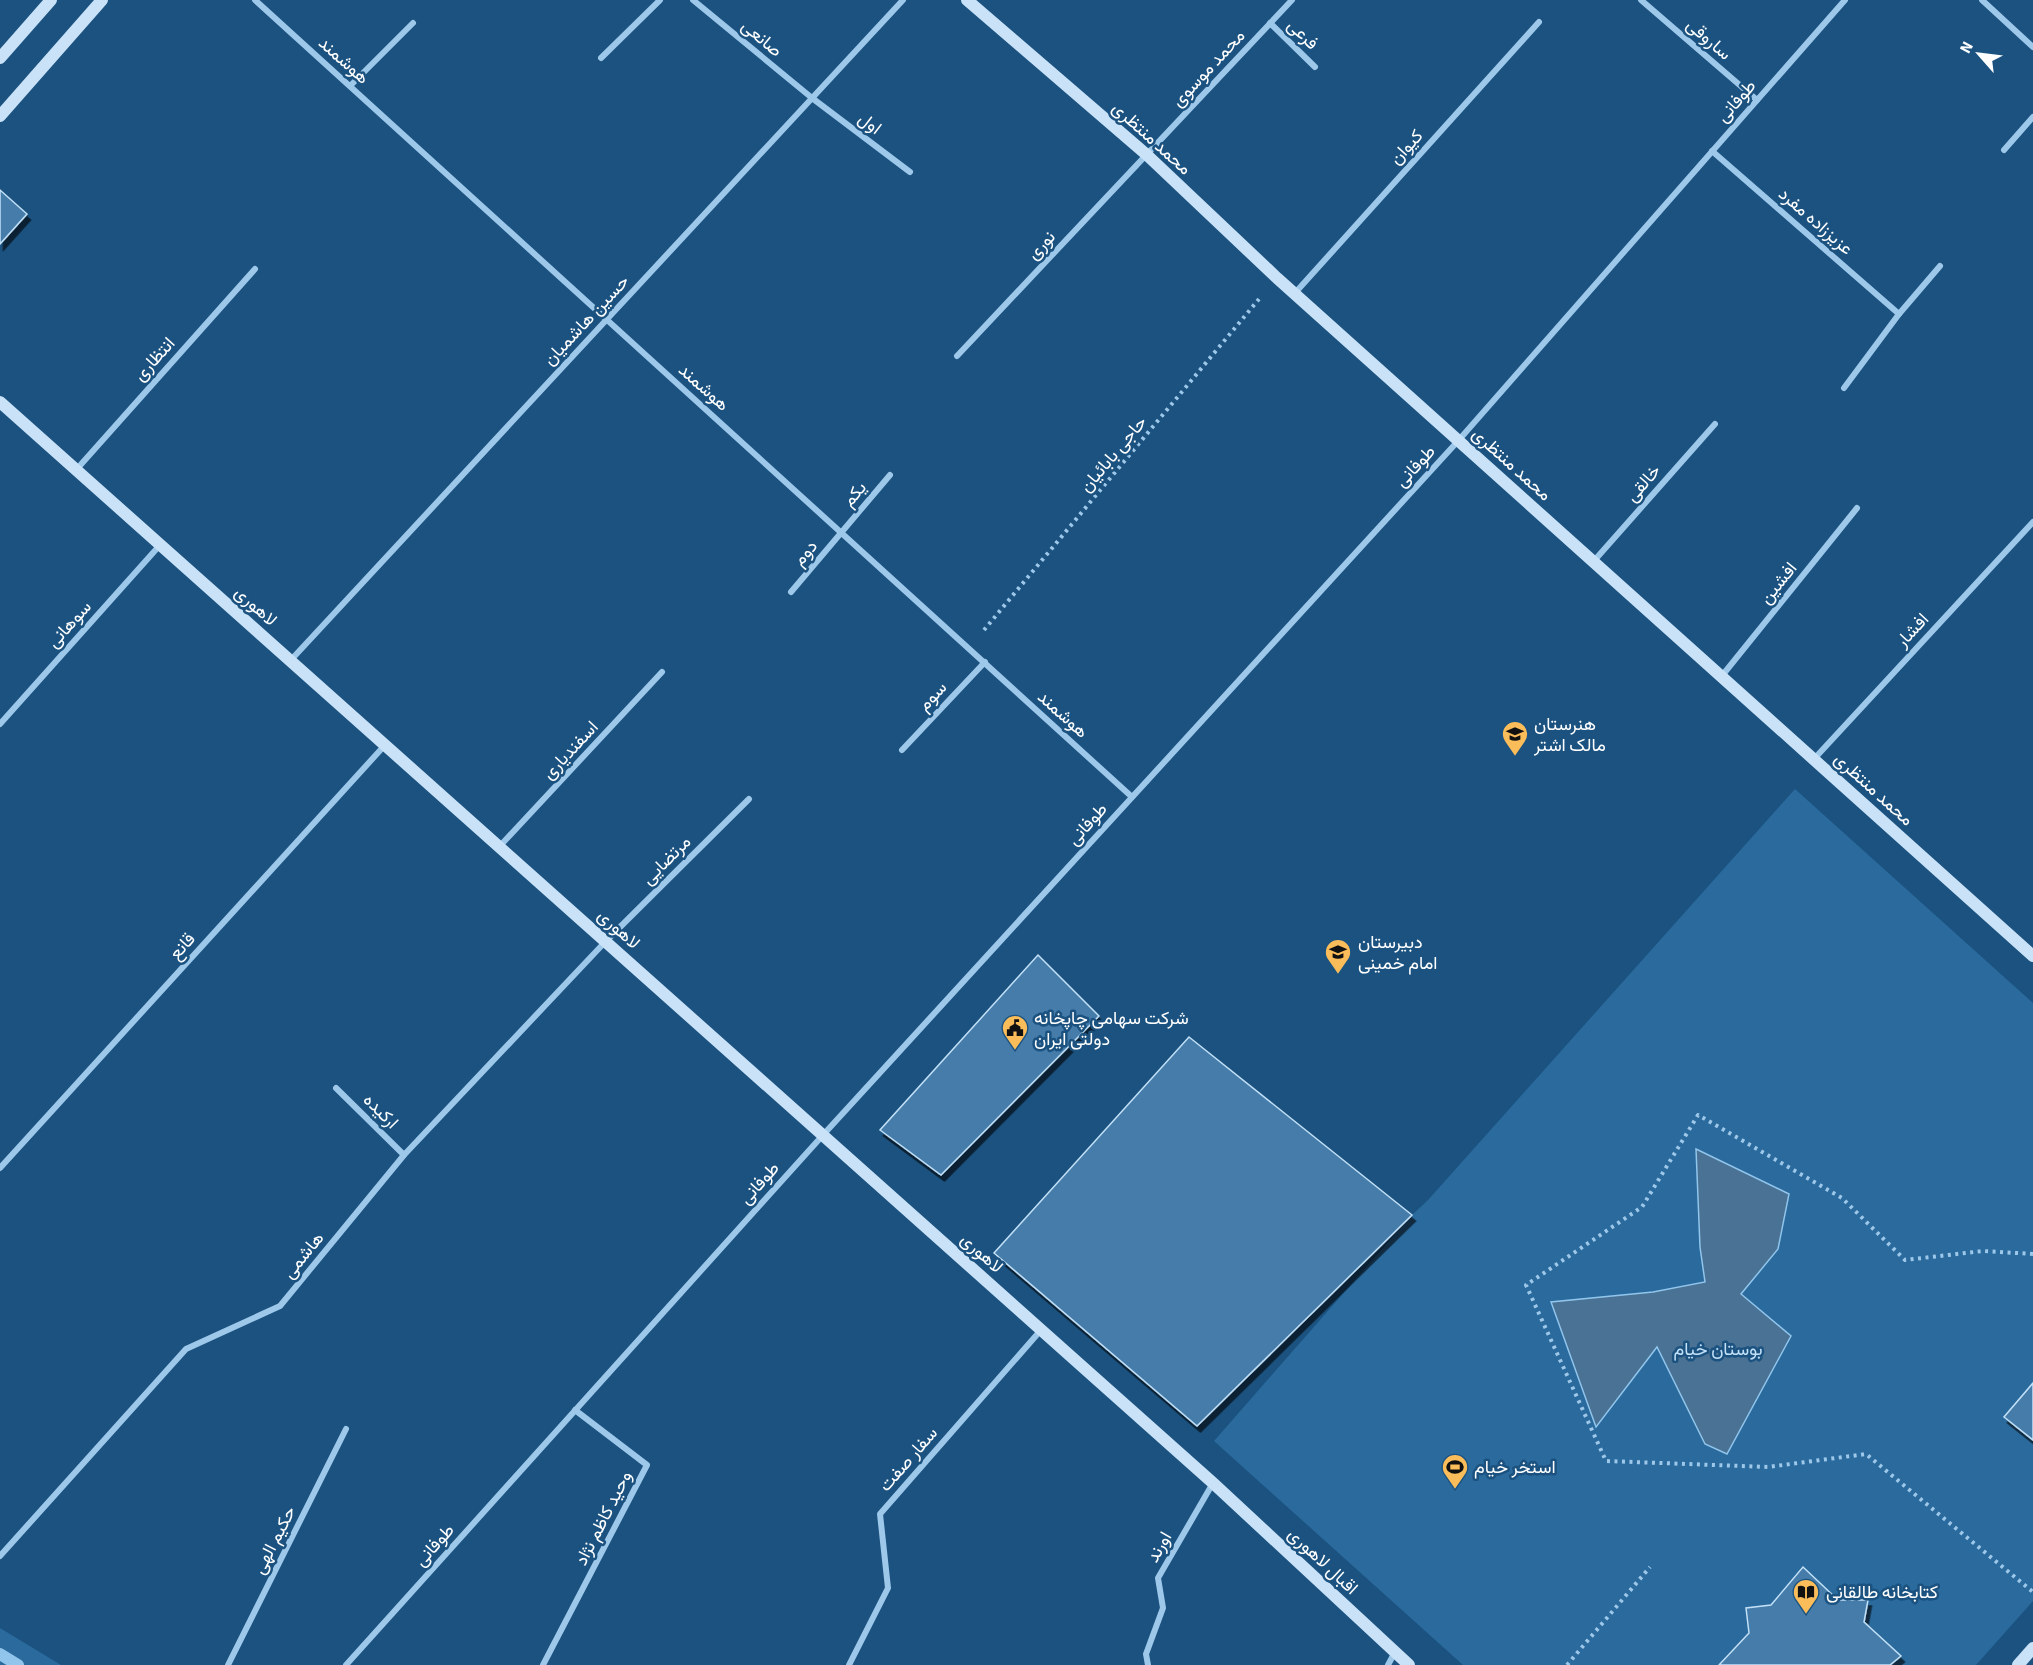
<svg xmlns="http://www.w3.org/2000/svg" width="2033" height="1665" font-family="'Source Sans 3',Vazirmatn,sans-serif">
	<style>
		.green { fill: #2a6a9d }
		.water { fill: #497294; stroke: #91c5ec; stroke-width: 1.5 }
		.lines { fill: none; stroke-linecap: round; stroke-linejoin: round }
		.stream { stroke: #91c5ec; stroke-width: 12 }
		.building { fill: #447caa; stroke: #c2e0f7; stroke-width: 1.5; filter: url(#shadow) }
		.path { stroke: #9ec8ea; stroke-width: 4; stroke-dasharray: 3 4.5; stroke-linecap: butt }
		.street { stroke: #9ec8ea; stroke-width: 6 }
		.secondary { stroke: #c9e2f7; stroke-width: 12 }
		.labels { text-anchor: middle; stroke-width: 5; stroke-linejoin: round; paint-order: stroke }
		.street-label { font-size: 18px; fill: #fff; stroke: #1b5280 }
		.poi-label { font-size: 18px; fill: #fff; stroke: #1b5280; text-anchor: start }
		.park-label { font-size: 18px; fill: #c2e0f7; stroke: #1b5280 }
	</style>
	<defs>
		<filter id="shadow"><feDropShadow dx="3.5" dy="6" stdDeviation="0" flood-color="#0009"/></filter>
	</defs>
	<rect width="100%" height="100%" fill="#1b5280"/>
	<!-- green -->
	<g class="green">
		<polygon points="1795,789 2033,1003 2033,1601 1976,1665 1463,1665 1214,1441 1412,1215 1428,1200"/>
		<polygon points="0,1628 61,1665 0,1665"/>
	</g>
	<!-- water -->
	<polygon class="water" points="1696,1149 1789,1194 1778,1249 1741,1294 1791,1336 1727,1454 1705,1444 1657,1347 1596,1427 1551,1302 1653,1292 1705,1282 1700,1247"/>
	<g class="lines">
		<!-- stream -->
		<polyline class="stream" points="0,1654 18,1665"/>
	</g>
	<!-- building -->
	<g class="building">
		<polygon points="0,190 27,214 0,244"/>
		<polygon points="1038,955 1099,1016 941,1175 880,1130"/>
		<polygon points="1189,1037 1412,1215 1197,1426 994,1253"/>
		<polygon points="2033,1383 2033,1440 2004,1417"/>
		<polygon points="1803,1567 1838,1600 1868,1600 1864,1622 1901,1656 1890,1665 1719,1665 1749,1633 1746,1608 1771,1605"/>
	</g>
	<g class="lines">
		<!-- path -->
		<g class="path">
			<polyline points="984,630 1259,299"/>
			<polyline points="2033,1254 1983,1251 1905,1260 1842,1198 1698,1115 1642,1207 1526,1285 1606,1461 1768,1467 1866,1454 2033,1592"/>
			<polyline points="1567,1665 1650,1567"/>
		</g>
		<!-- street -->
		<g class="street">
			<polyline points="255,0 1132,797"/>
			<polyline points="693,0 812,98 910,172"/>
			<polyline points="1641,0 1757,100"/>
			<polyline points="1982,0 2033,47"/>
			<polyline points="1270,23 1315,67"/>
			<polyline points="601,58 660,0"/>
			<polyline points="350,86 413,23"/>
			<polyline points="2004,150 2033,117"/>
			<polyline points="1712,151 1899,314"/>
			<polyline points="1295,293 1539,22"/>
			<polyline points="957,356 1292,0"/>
			<polyline points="1844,388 1899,314 1940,266"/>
			<polyline points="76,470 255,269"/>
			<polyline points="1593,562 1715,424"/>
			<polyline points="791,592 890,475"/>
			<polyline points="290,661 903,0"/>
			<polyline points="1721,677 1857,508"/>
			<polyline points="0,724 160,545"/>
			<polyline points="902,750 985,662"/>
			<polyline points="1814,759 2033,522"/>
			<polyline points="499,847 662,672"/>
			<polyline points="336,1088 404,1155"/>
			<polyline points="0,1168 385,745"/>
			<polyline points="0,1556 186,1349 280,1306 404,1155 606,941 749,799"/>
			<polyline points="228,1665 346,1429"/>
			<polyline points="346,1665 823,1135 1458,441 1845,0"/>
			<polyline points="543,1665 647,1465 575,1410"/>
			<polyline points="849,1665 888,1588 880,1514 1041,1330"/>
			<polyline points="1148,1665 1146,1654 1163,1608 1158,1578 1213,1483"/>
			<polyline points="1388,1665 1395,1652"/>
		</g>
		<!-- secondary -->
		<g class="secondary">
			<polyline points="967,0 1147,155 1277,278 2033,956"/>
			<polyline points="0,58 51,0"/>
			<polyline points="0,116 102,0"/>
			<polyline points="0,402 1213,1483 1409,1665"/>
			<polyline points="2018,1665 2033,1648"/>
		</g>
	</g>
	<!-- icons -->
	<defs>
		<g id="school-pin" transform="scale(1.35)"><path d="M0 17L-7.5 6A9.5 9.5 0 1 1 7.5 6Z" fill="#fbbc5a" stroke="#1b5280"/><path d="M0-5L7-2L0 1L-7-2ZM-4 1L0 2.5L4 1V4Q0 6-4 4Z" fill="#111"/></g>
		<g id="civic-pin" transform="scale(1.35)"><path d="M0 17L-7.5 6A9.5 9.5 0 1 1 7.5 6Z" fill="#fbbc5a" stroke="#1b5280"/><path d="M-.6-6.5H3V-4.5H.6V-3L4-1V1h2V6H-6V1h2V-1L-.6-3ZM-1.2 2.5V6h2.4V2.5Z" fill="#111"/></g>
		<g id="stadium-pin" transform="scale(1.35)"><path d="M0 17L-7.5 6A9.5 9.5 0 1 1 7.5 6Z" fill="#fbbc5a" stroke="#1b5280"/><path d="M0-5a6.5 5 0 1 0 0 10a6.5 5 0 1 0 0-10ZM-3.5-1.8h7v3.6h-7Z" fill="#111"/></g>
		<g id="library-pin" transform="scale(1.35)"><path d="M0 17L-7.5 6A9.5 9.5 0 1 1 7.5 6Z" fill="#fbbc5a" stroke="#1b5280"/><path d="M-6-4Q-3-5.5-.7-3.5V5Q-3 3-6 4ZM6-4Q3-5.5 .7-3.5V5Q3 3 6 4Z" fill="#111"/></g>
	</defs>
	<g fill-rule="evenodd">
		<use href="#school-pin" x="1515" y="734"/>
		<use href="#school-pin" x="1338" y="952"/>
		<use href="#civic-pin" x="1015" y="1028"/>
		<use href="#stadium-pin" x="1455" y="1467"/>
		<use href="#library-pin" x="1806" y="1592"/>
	</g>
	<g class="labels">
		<!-- street labels -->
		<g class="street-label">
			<text transform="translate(1303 34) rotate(44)" y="6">فرعی</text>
			<text transform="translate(762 38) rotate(40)" y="6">صانعی</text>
			<text transform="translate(1709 39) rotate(41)" y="6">ساروقی</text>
			<text transform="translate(344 60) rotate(42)" y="6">هوشمند</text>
			<text transform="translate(1208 68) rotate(-47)" y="6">محمد موسوی</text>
			<text transform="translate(1736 101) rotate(-49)" y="6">طوفانی</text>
			<text transform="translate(870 123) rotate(37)" y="6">اول</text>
			<text transform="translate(1152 138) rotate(42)" y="6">محمد منتظری</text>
			<text transform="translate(1406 147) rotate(-48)" y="6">کیوان</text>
			<text transform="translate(1816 221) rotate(41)" y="6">عزیززاده مفرد</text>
			<text transform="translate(1041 245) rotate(-47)" y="6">نوری</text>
			<text transform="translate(586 320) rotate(-47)" y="6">حسین هاشمیان</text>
			<text transform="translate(154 359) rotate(-48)" y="6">انتظاری</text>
			<text transform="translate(704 387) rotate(42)" y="6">هوشمند</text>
			<text transform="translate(1113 454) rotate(-50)" y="6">حاجی بابائیان</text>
			<text transform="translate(1512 464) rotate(42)" y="6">محمد منتظری</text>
			<text transform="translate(1415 466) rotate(-47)" y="6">طوفانی</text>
			<text transform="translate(1643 483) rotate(-49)" y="6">خالقی</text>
			<text transform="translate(854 494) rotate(-50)" y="6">یکم</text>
			<text transform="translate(805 553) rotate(-50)" y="6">دوم</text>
			<text transform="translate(1778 583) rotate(-51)" y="6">افشین</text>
			<text transform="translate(256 606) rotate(42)" y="6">لاهوری</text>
			<text transform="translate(69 624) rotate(-48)" y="6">سوهانی</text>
			<text transform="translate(1912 630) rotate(-47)" y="6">افشار</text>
			<text transform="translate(932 696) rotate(-47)" y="6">سوم</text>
			<text transform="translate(1063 714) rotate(42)" y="6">هوشمند</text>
			<text transform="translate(570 750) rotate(-47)" y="6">اسفندیاری</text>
			<text transform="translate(1874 789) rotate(42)" y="6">محمد منتظری</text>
			<text transform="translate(1087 824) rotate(-48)" y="6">طوفانی</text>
			<text transform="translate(666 860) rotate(-45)" y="6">مرتضایی</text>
			<text transform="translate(619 929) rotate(42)" y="6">لاهوری</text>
			<text transform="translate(182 946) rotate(-48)" y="6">قانع</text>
			<text transform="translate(381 1111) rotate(45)" y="6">ارکیده</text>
			<text transform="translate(759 1183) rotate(-48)" y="6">طوفانی</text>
			<text transform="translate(982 1253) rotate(42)" y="6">لاهوری</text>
			<text transform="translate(303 1255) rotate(-51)" y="6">هاشمی</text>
			<text transform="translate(908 1459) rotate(-49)" y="6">سفار صفت</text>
			<text transform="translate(603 1518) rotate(-63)" y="6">وحید کاظم نژاد</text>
			<text transform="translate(274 1540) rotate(-63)" y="6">حکیم الهی</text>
			<text transform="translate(434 1545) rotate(-48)" y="6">طوفانی</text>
			<text transform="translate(1159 1547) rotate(-60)" y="6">اورند</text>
			<text transform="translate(1323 1561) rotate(43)" y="6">اقبال لاهوری</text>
		</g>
		<!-- poi labels -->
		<g class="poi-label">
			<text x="1534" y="730">هنرستان<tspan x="1534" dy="21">مالک اشتر</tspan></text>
			<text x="1358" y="948">دبیرستان<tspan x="1358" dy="21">امام خمینی</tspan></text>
			<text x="1034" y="1024">شرکت سهامی چاپخانه<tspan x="1034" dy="21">دولتی ایران</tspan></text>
			<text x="1474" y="1473">استخر خیام</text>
			<text x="1826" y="1598">کتابخانه طالقانی</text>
		</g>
		<!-- park labels -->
		<g class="park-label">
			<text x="1718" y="1355">بوستان خیام</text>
		</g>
	</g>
	<!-- north arrow -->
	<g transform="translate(1979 54) rotate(298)" stroke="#1b5280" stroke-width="4.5" paint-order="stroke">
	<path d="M0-4.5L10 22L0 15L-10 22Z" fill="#ffffff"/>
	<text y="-9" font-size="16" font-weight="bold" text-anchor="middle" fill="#ffffff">N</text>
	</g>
</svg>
